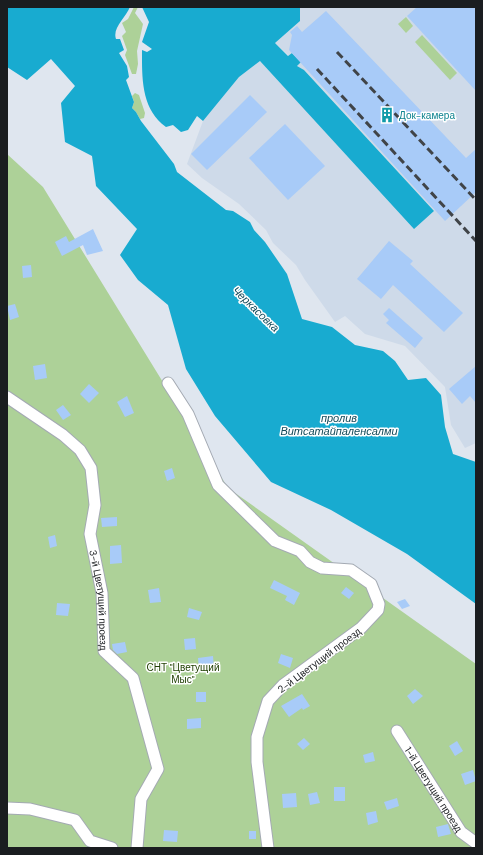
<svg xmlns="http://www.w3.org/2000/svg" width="483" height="855" font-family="'DM Sans',sans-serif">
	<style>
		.built { fill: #cedae9 }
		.green { fill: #add198 }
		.water { fill: #18abd0 }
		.building { fill: #a8cbf8 }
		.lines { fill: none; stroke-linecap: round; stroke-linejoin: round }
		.street-casing { stroke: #a4aab3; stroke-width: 13 }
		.street { stroke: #fff; stroke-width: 11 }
		.rail { stroke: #404448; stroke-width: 3; stroke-dasharray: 8 4; stroke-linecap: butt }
		.labels { text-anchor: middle; stroke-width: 3; stroke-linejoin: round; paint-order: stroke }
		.culture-label { font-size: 10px; fill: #0d838f; stroke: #fff; text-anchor: start }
		.street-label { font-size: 10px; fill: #1a1d20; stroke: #fff }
		.park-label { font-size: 10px; fill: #224105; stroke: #fff }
		.water-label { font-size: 11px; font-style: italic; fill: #144b5a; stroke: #fff }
	</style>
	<rect width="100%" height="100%" fill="#dfe6ef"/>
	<!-- built -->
	<polygon class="built" points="300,7 476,7 476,443 465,448 451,425 445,387 405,346 365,334 345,316 335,322 305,280 296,265 273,243 266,230 239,204 202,178 187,164 203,121 239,77 260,61 414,228 434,211 304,70 297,66 300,62 289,56 275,43 300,21"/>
	<!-- green -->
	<g class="green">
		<polygon points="134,7 138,7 135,13 143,24 137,51 138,64 136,74 132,74 125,55 127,50 122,36 126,32 122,23 128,19"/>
		<polygon points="406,17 413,26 406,33 398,24"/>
		<polygon points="422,35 457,73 450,80 415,42"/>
		<polygon points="135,93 139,95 145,113 144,118 140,119 136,112 132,108 134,102 132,96"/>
		<polygon points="7,154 43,187 228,488 476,664 476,848 7,848"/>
	</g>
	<!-- water -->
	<g class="water">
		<path d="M7,7H130C126,17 112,28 116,39H120L124,50L119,53L127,66L129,77L126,80L134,102L132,108L136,112L141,121L174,164L177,172L226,210L233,211L250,222L254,230L265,242L287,274L302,319L332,327L355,345L383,351L395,361L408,380L426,378L441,395L445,427L453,454L476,462V604L407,554L331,510L271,482L215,416L186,369L168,305L138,280L120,255L137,229L96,186L92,156L65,142L61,103L75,86L51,59L27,80L7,67Z"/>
		<path d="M142,7H300V21L275,43L288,56L292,53L301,62L297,66L304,70L434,211L414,229L260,61L239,77L203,121L197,116L188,130L181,132L173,125L166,127C141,109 142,78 142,50L147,52L152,49L142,42L149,22Z"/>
	</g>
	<!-- building -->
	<g class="building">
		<polygon points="417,7 474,7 476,10 476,91 407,16"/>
		<polygon points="326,11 466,158 476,149 476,192 445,221 289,50 292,35 290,32 297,26 302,32"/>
		<polygon points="250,95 267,112 207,170 191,154"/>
		<polygon points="285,124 325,166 288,200 249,158"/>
		<polygon points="93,229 103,251 87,255 83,245 62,256 55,242 66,236 69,242"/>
		<polygon points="389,241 413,261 410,264 463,313 444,332 393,285 381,299 357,279"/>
		<polygon points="31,265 32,277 23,278 22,266"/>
		<polygon points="15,304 19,317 10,320 7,306"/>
		<polygon points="389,308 423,338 415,348 386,323 389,320 383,314"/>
		<polygon points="45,364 47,378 35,380 33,366"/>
		<polygon points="476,366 476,403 470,396 462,404 449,389"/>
		<polygon points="89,384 99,393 89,403 80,394"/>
		<polygon points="127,396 134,413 125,417 117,402"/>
		<polygon points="63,405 71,415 63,420 56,410"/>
		<polygon points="172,468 175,478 167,481 164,471"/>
		<polygon points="117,517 117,526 102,527 101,518"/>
		<polygon points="55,535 57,546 50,548 48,537"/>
		<polygon points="121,545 122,563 110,564 110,546"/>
		<polygon points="274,580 300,593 294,605 285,600 287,596 270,588"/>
		<polygon points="346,587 354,593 349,599 341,593"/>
		<polygon points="159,588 161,602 150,603 148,590"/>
		<polygon points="405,599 410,606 402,609 397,602"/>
		<polygon points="57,603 70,604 68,616 56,615"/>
		<polygon points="189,608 202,612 199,620 187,617"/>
		<polygon points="195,638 196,649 185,650 184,639"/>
		<polygon points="125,642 127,652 117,654 113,650 112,644"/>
		<polygon points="281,654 293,658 290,668 278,663"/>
		<polygon points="213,656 214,668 199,670 198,658"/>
		<polygon points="415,689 423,696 413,704 407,696"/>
		<rect x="196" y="692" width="10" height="10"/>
		<polygon points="302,694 310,706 303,710 302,708 289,717 281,706"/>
		<polygon points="201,718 201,728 187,729 187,719"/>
		<polygon points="304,738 310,744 303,750 297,744"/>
		<polygon points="457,741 463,751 455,756 449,746"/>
		<polygon points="373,752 375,761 365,763 363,755"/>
		<polygon points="473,770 476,781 465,785 461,774"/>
		<rect x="334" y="787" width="11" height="14"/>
		<polygon points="317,792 320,803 310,805 308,794"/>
		<polygon points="296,793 297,807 283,808 282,794"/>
		<polygon points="397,798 399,806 387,810 384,802"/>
		<polygon points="376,811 378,822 368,825 366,813"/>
		<polygon points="448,824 451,834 438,837 436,827"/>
		<polygon points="164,830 178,831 177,842 163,841"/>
		<rect x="249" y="831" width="7" height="8"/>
	</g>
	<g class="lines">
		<!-- street casing -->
		<g class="street-casing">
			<g id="street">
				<polyline points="168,383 188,414 218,485 275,541 300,551 310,562 322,568 351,570 371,584 379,604 378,610 361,628 283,685 268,701 257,737 257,762 268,848"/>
				<path id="s1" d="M7,397L63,435L80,450L91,468L95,505L90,534L102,593L104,651L133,678L158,769L141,799L137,848"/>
				<path id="s2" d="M397,731L461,832L476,843"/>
				<polyline points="7,808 30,809 75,820 90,841 112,848"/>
			</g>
		</g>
		<!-- street -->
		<use href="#street" class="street"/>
		<!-- rail -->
		<g class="rail">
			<polyline points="337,52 476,200"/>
			<polyline points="317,69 476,241"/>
		</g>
	</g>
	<!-- icons -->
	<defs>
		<g id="building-bare" transform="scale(1.2)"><path d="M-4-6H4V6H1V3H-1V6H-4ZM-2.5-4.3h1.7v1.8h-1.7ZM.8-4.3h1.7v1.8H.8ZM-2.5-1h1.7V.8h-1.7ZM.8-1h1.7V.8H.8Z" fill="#0f9aa8" stroke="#fff" stroke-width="2.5" paint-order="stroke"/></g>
	</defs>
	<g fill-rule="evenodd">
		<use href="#building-bare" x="387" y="115"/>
	</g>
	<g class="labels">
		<!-- culture labels -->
		<g class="culture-label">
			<text x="399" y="119">Док-камера</text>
		</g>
		<!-- street labels -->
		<g class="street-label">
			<text dy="4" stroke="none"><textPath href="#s1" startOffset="245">3-й Цветущий проезд</textPath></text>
			<text transform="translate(319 660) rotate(-37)" y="4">2-й Цветущий проезд</text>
			<text dy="4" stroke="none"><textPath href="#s2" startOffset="69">1-й Цветущий проезд</textPath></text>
		</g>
		<!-- park labels -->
		<g class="park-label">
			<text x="183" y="671">СНТ "Цветущий<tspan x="183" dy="12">Мыс"</tspan></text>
		</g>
		<!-- water labels -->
		<g class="water-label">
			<text transform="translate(256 309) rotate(44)" y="4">Черкасовка</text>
			<text x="339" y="422">пролив<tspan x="339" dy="13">Витсатайпаленсалми</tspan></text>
		</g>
	</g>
	<!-- border -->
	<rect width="483" height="855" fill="none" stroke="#1a1d20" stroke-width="16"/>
</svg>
